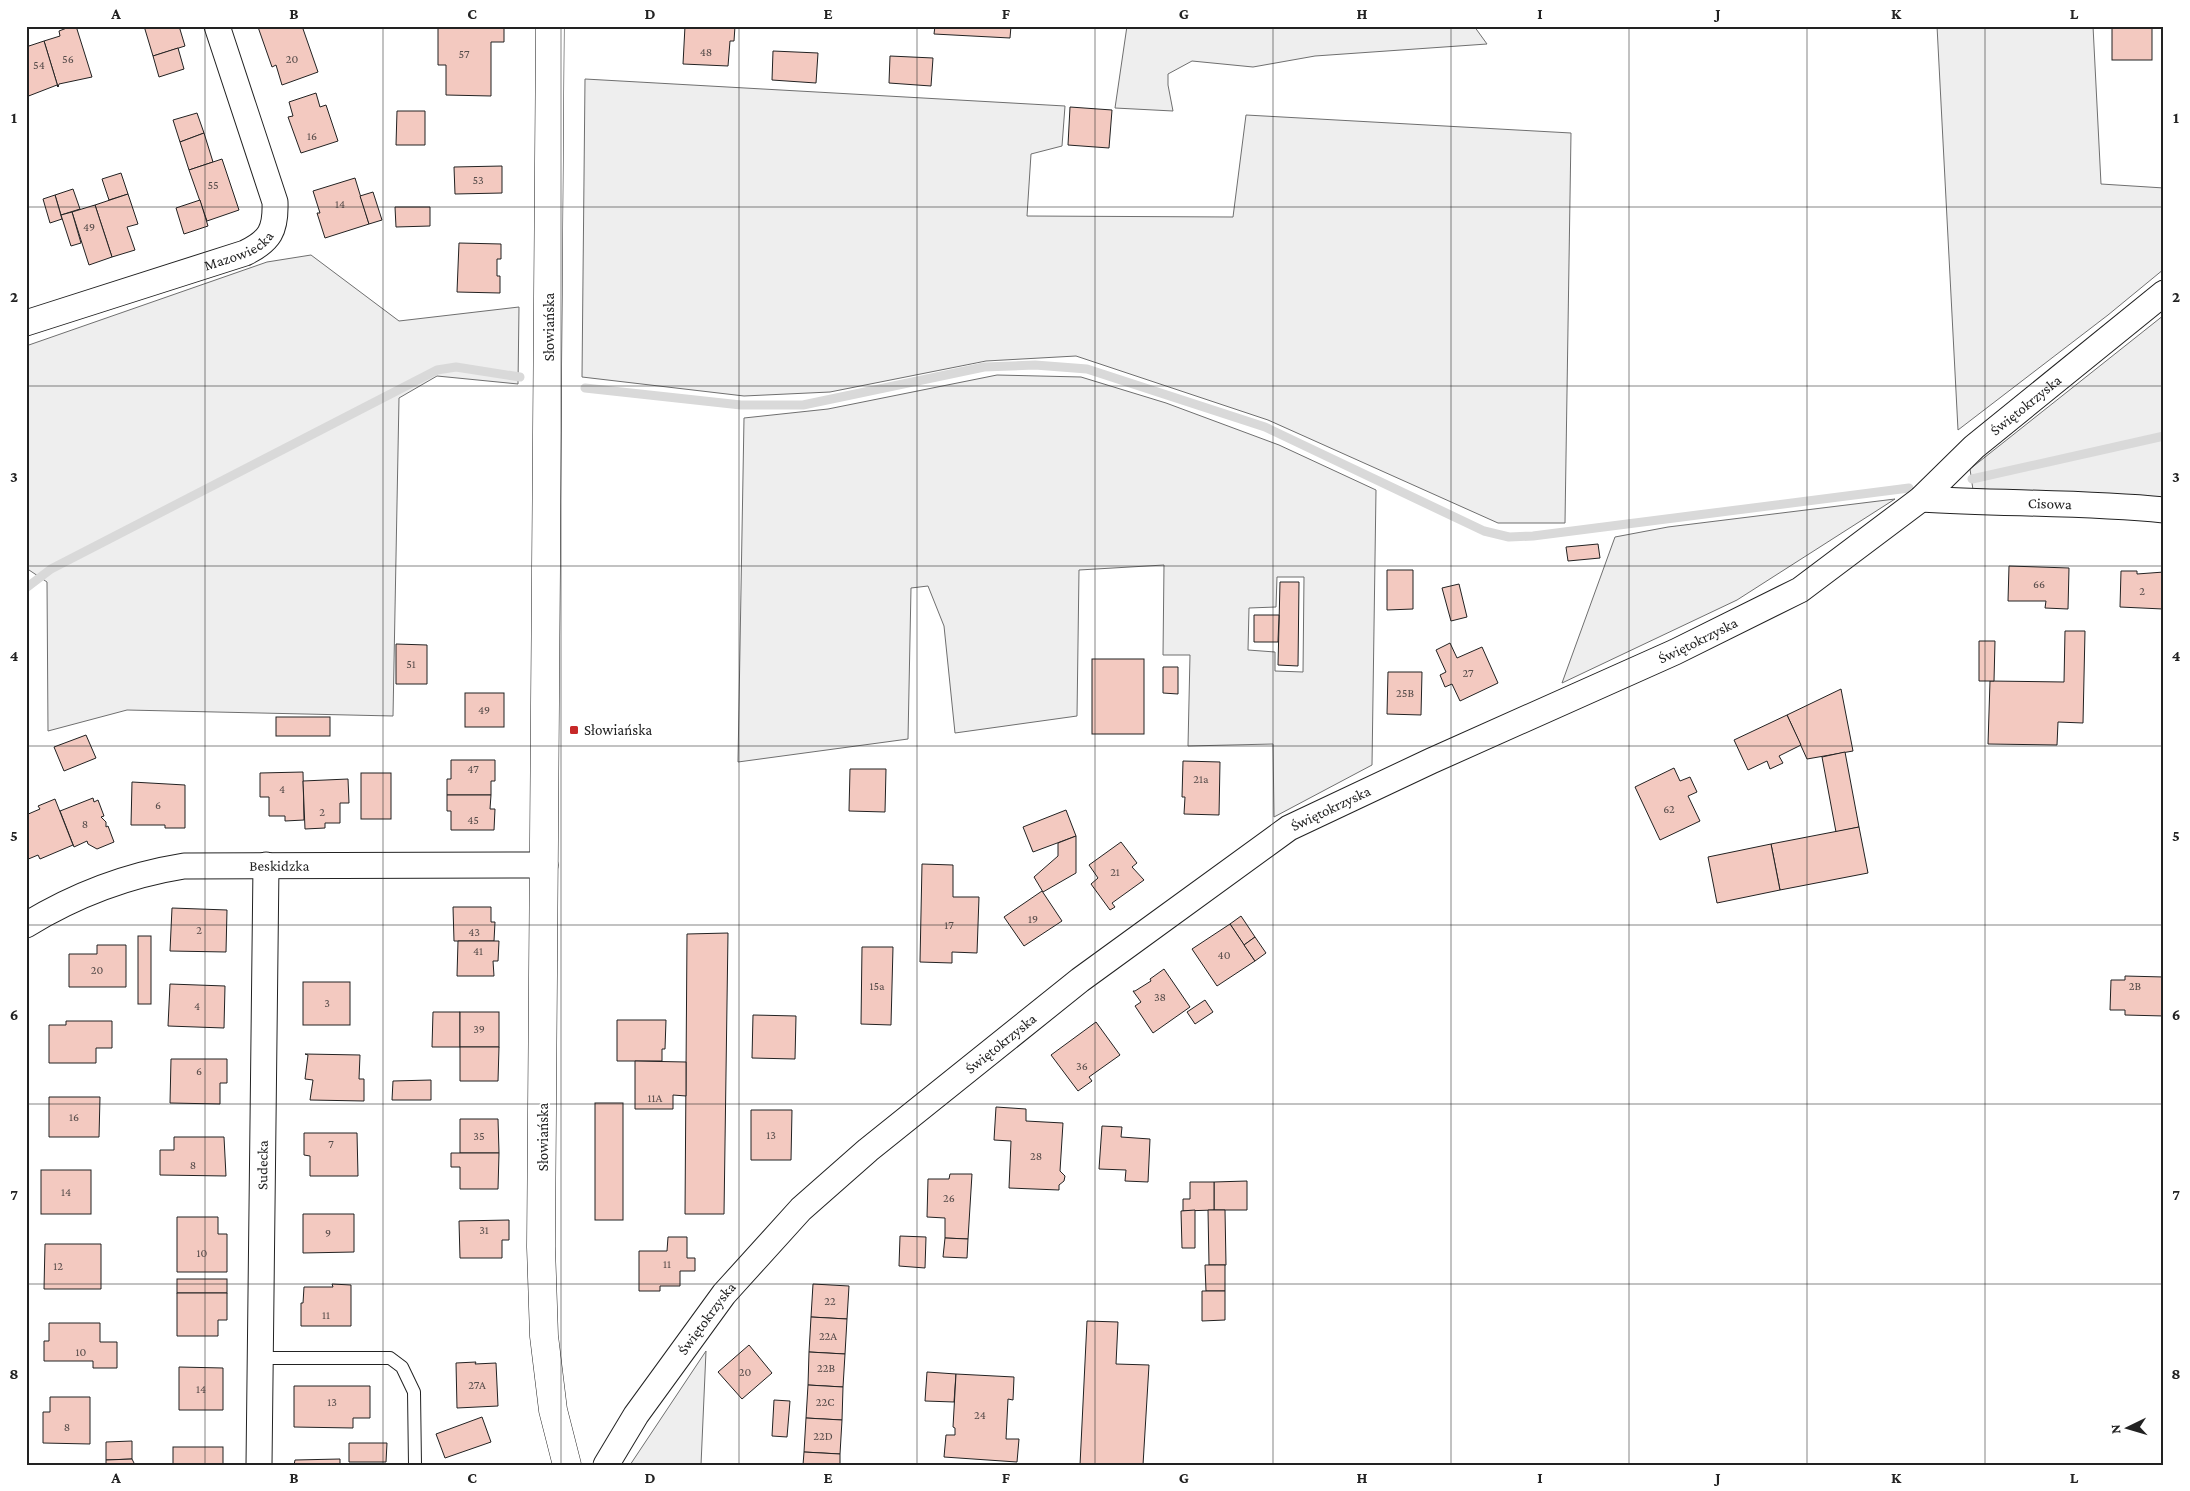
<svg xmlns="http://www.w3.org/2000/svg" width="2190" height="1491" font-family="'Crimson Pro',serif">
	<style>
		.green { fill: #eee; stroke: #6f6f6f; fill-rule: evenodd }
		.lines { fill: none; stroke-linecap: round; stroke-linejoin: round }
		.stream { stroke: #d9d9d9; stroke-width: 9 }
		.building { fill: #f3c9c0; stroke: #222 }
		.service-casing { stroke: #222; stroke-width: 14 }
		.minor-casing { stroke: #222; stroke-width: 27 }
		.tertiary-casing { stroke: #222; stroke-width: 29 }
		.service { stroke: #fff; stroke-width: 12 }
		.minor { stroke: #fff; stroke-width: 25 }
		.tertiary { stroke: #fff; stroke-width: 28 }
		.grid { fill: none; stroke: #222; stroke-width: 1; stroke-opacity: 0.55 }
		.poi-dot { fill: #c62828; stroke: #fff; stroke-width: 2 }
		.labels { text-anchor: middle; stroke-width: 4; stroke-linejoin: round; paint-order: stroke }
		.number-label { font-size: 12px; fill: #564c4a }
		.street-label { font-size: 15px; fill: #222; stroke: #fff }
		.poi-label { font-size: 15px; fill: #222; stroke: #fff; text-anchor: start }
		.neatline { fill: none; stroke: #222; stroke-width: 2 }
		.grid-label { font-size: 16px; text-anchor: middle; font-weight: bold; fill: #222 }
	</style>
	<rect width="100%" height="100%" fill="#fff"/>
	<!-- green -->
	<g class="green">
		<polygon points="1127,26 1474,26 1487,44 1315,56 1253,67 1192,61 1168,74 1168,85 1173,111 1115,108"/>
		<polygon points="1937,26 2093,26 2101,184 2164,188 2164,269 2108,315 1958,430"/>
		<polygon points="585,79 1065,106 1062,146 1031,154 1027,216 1233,217 1246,115 1571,133 1565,523 1498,523 1268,420 1076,356 986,361 830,392 744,396 582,377"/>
		<polygon points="311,255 399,321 519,307 518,384 437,376 399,398 393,716 127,710 48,731 47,582 26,568 26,346 267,262"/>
		<polygon points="2164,315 2164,499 1973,490 1970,469"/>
		<path d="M997,375L1081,377L1166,403L1279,445L1376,490L1372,765L1274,817L1273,744L1188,746L1190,655H1163L1164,565L1079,570L1077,716L955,733L944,626L928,586L911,588L908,739L738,762L744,418L828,409ZM1277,577H1304L1303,672L1275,671V652L1248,650L1249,608L1276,607Z"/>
		<polygon points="1895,499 1737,600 1562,683 1615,537 1668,527"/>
		<polygon points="706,1351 701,1465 630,1465"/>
	</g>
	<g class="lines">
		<!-- stream -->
		<g class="stream">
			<polyline points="585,388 741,405 803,405 984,367 1035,365 1087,369 1265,427 1484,531 1509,537 1533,536 1909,488"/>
			<polyline points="1972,479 2164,436"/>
			<polyline points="26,588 51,569 437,370 456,367 520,377"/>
		</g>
	</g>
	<!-- building -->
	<g class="building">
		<polygon points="72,26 76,26 92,77 59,84 58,87 44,41 60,36 59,31"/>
		<polygon points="144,26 179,26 185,46 153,56"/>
		<polygon points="302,26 318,72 282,85 276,65 272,67 258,27"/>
		<polygon points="438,26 504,26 504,42 491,42 491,96 446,95 446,65 438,65"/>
		<polygon points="685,26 735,26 734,41 730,41 728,66 683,64"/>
		<polygon points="935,26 1011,26 1010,38 934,34"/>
		<rect x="2112" y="26" width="40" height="34"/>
		<polygon points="26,41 29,46 44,41 58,87 57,85 26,97"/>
		<polygon points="178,48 184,69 159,77 153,56"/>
		<polygon points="773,51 818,53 816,83 772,80"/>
		<polygon points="890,56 933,58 931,86 889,83"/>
		<polygon points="316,93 320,107 326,105 338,141 301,153 288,117 293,116 289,102"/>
		<polygon points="1070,107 1112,110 1109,148 1068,145"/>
		<polygon points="397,111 425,111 425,145 396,145"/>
		<polygon points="197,113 204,133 180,142 173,120"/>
		<polygon points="204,133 213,162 189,170 180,142"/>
		<polygon points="222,159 239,210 207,221 189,170"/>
		<polygon points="502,166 502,193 455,194 454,167"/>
		<polygon points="121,173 128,194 109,200 102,179"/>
		<polygon points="355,178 369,224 325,238 317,213 320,213 313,191"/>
		<polygon points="73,189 80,209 61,215 55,195"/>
		<polygon points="373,192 382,220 369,224 360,196"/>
		<polygon points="128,194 138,224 127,227 135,250 112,257 95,205"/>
		<polygon points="55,195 62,219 50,223 43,199"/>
		<polygon points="200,200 208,226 184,234 176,208"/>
		<polygon points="95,205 112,257 89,265 72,212"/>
		<polygon points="395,207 430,207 430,226 396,227"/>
		<polygon points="72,212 81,243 71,246 61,215"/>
		<polygon points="459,243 501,244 501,259 497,259 497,276 500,276 500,293 457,292"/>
		<polygon points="1598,544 1600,558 1568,561 1566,547"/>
		<polygon points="2009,566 2069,568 2068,609 2045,608 2046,601 2008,601"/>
		<polygon points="1387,570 1413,570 1413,609 1387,610"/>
		<polygon points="2121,571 2137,571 2137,574 2164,572 2163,609 2120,607"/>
		<polygon points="1280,582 1299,582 1298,666 1278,665"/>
		<polygon points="1459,584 1467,617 1451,621 1442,588"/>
		<polygon points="1254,615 1279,615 1278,642 1254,642"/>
		<polygon points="2065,631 2085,631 2083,723 2058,722 2057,745 1988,744 1990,681 2064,682"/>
		<polygon points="1979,641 1995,641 1994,681 1979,681"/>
		<polygon points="1450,643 1457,658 1482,647 1498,683 1460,701 1452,684 1445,687 1440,675 1446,672 1436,650"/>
		<polygon points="396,644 427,645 427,684 396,684"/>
		<rect x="1092" y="659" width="52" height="75"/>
		<polygon points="1163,667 1178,667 1178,694 1163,693"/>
		<polygon points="1388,672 1422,672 1421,715 1387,714"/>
		<polygon points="1841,689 1853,751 1807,759 1787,715"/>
		<rect x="465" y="693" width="39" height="34"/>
		<polygon points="1787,715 1801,745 1779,756 1783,763 1770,769 1767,761 1748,770 1734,740"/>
		<rect x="276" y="717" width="54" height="19"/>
		<polygon points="86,735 96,758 64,771 54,747"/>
		<polygon points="1845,752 1859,827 1836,832 1822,757"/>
		<polygon points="451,760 495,760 495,781 491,781 491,795 447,795 447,779 451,779"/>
		<polygon points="1183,761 1220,762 1219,815 1184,814 1185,797 1182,797"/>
		<polygon points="1674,768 1680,781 1690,777 1697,792 1688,796 1700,821 1660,840 1635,787"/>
		<polygon points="850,769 886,769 885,812 849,811"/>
		<polygon points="303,772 304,820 285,821 285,816 269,816 269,797 260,797 260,773"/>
		<rect x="361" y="773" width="30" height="46"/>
		<polygon points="348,779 349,803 340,803 340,823 325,823 325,828 305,829 303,781"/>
		<polygon points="132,782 185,785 185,828 165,828 165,825 131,825"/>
		<polygon points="447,795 491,795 490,809 495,809 494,830 451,830 451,811 447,811"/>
		<polygon points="93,798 94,802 98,800 104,816 101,817 106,822 106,827 108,826 114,842 97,849 88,844 87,841 74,847 60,811"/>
		<polygon points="55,799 73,845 40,859 38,855 26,860 26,815 40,809 38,806"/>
		<polygon points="1066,810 1076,836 1033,852 1023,827"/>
		<polygon points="1859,827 1868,873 1780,890 1771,844"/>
		<polygon points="1076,836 1076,873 1043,892 1034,877 1058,856 1058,843"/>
		<polygon points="1121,842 1137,863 1132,867 1144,880 1112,903 1115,907 1110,910 1091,884 1098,878 1089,865"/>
		<polygon points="1771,844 1780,890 1717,903 1708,857"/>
		<polygon points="922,864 953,865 953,897 979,897 977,953 952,952 952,963 920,962"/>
		<polygon points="1042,891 1062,921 1024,946 1004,917"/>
		<polygon points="453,907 491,907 491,922 495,922 494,941 454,941"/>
		<polygon points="172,908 227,910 226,952 170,951"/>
		<polygon points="1241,916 1255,937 1244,945 1230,924"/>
		<polygon points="1230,924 1255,961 1217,986 1192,949"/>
		<polygon points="728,933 724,1214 685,1214 687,934"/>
		<rect x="138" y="936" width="13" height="68"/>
		<polygon points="1255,937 1266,953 1255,961 1244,945"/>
		<polygon points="458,941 499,941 498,961 493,961 494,976 457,976"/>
		<polygon points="97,945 126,945 126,987 69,987 69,954 97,954"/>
		<polygon points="862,947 893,947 891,1025 861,1024"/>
		<polygon points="1164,969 1190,1007 1153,1033 1135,1006 1141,1002 1133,991 1135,991 1151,981 1150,979"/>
		<polygon points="2125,976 2164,977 2164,1016 2125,1015 2125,1010 2110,1010 2111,980 2125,980"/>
		<rect x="303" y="982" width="47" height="43"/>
		<polygon points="170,984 225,986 224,1028 168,1026"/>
		<polygon points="1205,1000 1213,1012 1195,1024 1187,1012"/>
		<polygon points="433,1012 460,1012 460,1047 432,1047"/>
		<rect x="460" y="1012" width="39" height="35"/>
		<polygon points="753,1015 796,1016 795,1059 752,1058"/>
		<polygon points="617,1020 666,1020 665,1049 662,1049 662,1061 617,1061"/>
		<polygon points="66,1021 112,1021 112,1048 96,1048 96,1063 49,1063 49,1025 66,1025"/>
		<polygon points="1096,1022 1120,1055 1089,1077 1092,1081 1078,1091 1051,1055"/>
		<polygon points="460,1047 499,1047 498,1081 460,1081"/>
		<polygon points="305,1054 360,1055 359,1079 364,1079 364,1101 310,1100 313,1080 305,1079 308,1055"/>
		<polygon points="171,1059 227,1059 227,1083 220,1083 220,1104 170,1103"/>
		<polygon points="635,1061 686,1062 686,1096 673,1095 673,1109 635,1109"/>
		<polygon points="431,1080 431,1100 392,1100 393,1081"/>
		<polygon points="49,1097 100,1097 99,1137 49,1137"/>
		<rect x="595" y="1103" width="28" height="117"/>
		<polygon points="996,1107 1026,1109 1026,1121 1063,1123 1060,1171 1065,1176 1064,1181 1059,1185 1059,1190 1009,1188 1011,1141 994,1140"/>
		<polygon points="751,1110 792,1110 791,1160 751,1160"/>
		<polygon points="460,1119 498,1119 499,1153 460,1153"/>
		<polygon points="1102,1126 1122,1127 1121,1137 1150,1139 1148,1182 1125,1181 1126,1170 1099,1169"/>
		<polygon points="304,1133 357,1133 358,1176 310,1176 310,1156 304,1155"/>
		<polygon points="174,1137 224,1137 226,1176 160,1175 160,1150 174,1150"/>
		<polygon points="451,1153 499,1153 498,1189 460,1189 460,1167 451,1167"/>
		<rect x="41" y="1170" width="50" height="44"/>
		<polygon points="950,1174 972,1174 968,1239 945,1238 945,1218 927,1217 928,1179 949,1179"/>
		<polygon points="1247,1181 1247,1210 1214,1210 1214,1182"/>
		<polygon points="1190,1182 1214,1182 1214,1210 1183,1211 1183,1199 1190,1199"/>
		<polygon points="1195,1210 1195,1248 1182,1248 1181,1211"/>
		<polygon points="1208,1210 1225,1210 1226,1265 1209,1265"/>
		<polygon points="303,1214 354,1214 354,1252 303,1253"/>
		<polygon points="177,1217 218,1217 218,1234 227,1234 227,1272 177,1272"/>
		<polygon points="509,1220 509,1240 502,1240 502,1258 460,1258 459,1221"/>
		<polygon points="900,1236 926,1237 925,1268 899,1266"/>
		<polygon points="668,1237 687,1237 687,1258 695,1258 695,1271 680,1271 680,1286 660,1286 660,1291 639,1291 639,1251 667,1251"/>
		<polygon points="945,1238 968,1239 967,1258 943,1257"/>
		<polygon points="45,1244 101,1244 101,1289 44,1289"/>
		<polygon points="1205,1265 1225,1265 1225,1291 1206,1291"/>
		<rect x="177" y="1279" width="50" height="14"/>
		<polygon points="332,1284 351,1285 351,1326 301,1326 301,1303 303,1303 304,1287 333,1287"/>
		<polygon points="813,1284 849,1286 847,1319 811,1317"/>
		<polygon points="1202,1291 1225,1291 1225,1320 1202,1321"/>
		<polygon points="177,1293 227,1293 227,1320 218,1320 218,1336 177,1336"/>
		<polygon points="811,1317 847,1319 845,1354 809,1352"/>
		<polygon points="1087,1321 1118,1322 1116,1364 1149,1365 1143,1465 1080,1465"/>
		<polygon points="49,1323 100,1323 100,1342 117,1342 117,1368 93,1368 93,1361 44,1361 44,1341 49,1341"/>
		<polygon points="749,1345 772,1373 742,1399 718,1372"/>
		<polygon points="809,1352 845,1354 843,1387 808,1385"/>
		<polygon points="476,1362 475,1364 496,1363 498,1406 457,1408 456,1363"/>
		<polygon points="179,1367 223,1368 223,1410 179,1410"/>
		<polygon points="927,1372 956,1374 954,1402 925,1401"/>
		<polygon points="956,1374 1014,1377 1013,1400 1008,1399 1006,1439 1019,1439 1017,1462 944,1457 946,1435 955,1435 955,1428 953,1427"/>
		<polygon points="808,1385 843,1387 842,1420 806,1418"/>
		<polygon points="294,1386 370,1386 370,1418 353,1418 353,1428 294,1427"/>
		<polygon points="50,1397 90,1397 90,1444 43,1443 43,1412 50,1412"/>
		<polygon points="774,1400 790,1401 787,1437 772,1436"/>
		<polygon points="482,1417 491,1442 445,1458 436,1434"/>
		<polygon points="806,1418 842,1420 840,1454 804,1452"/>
		<polygon points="132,1441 132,1459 106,1460 106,1442"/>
		<polygon points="349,1443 387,1443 386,1462 349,1462"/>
		<rect x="173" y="1447" width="50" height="18"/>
		<polygon points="804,1452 840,1454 840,1465 803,1465"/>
		<polygon points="132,1459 135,1465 106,1465 106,1460"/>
		<polygon points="340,1459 340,1465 294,1465 295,1460"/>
	</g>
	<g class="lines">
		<!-- service casing -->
		<g class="service-casing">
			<polyline id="service" points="260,1358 390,1358 402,1367 414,1392 415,1465"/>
		</g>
		<!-- minor casing -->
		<g class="minor-casing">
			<g id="minor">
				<path id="s1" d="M26,323L245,253C270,241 276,230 275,202L217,26"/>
				<path id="s2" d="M1921,499C2002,504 2083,502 2164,510"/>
				<path id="s3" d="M26,925C75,895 128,875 184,866L545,865"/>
				<path id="s4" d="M259,1465L266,865"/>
				<path id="s5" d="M606,1465L636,1415L724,1294L801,1209L868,1150L1080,980L1289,828L1431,761L1675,652L1800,590L1921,499L1974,447L2164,293"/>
			</g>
		</g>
		<!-- tertiary casing -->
		<g class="tertiary-casing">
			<polyline id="tertiary" points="550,26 541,1247 544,1336 553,1410 567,1465"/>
		</g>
		<!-- service -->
		<use href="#service" class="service"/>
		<!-- minor -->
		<use href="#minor" class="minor"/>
		<!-- tertiary -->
		<use href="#tertiary" class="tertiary"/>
	</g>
	<!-- grid -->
	<path class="grid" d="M205,26V1465M383,26V1465M561,26V1465M739,26V1465M917,26V1465M1095,26V1465M1273,26V1465M1451,26V1465M1629,26V1465M1807,26V1465M1985,26V1465M26,207H2164M26,386H2164M26,566H2164M26,746H2164M26,925H2164M26,1104H2164M26,1284H2164"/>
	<!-- markers -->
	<rect class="poi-dot" x="569" y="725" width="10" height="10" rx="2.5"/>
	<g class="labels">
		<!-- number labels -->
		<g class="number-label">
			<text x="706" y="56">48</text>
			<text x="464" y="58">57</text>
			<text x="68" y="63">56</text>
			<text x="292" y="63">20</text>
			<text x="39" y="69">54</text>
			<text x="312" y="140">16</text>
			<text x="478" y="184">53</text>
			<text x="213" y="189">55</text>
			<text x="340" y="208">14</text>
			<text x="89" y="231">49</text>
			<text x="2039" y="588">66</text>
			<text x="2142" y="595">2</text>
			<text x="411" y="668">51</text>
			<text x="1468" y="677">27</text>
			<text x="1405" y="697">25B</text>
			<text x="484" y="714">49</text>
			<text x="473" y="773">47</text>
			<text x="1201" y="783">21a</text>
			<text x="282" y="793">4</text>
			<text x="158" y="809">6</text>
			<text x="1669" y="813">62</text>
			<text x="322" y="816">2</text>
			<text x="473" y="824">45</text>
			<text x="85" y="828">8</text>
			<text x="1115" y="876">21</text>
			<text x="1033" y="923">19</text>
			<text x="949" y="929">17</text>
			<text x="199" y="934">2</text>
			<text x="474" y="936">43</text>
			<text x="478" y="955">41</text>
			<text x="1224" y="959">40</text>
			<text x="97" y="974">20</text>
			<text x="877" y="990">15a</text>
			<text x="2135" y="990">2B</text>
			<text x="1160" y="1001">38</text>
			<text x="327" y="1007">3</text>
			<text x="197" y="1010">4</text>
			<text x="479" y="1033">39</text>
			<text x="1082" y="1070">36</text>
			<text x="199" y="1075">6</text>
			<text x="655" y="1102">11A</text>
			<text x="74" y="1121">16</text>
			<text x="771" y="1139">13</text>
			<text x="479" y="1140">35</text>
			<text x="331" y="1148">7</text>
			<text x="1036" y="1160">28</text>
			<text x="193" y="1169">8</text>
			<text x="66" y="1196">14</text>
			<text x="949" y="1202">26</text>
			<text x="484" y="1234">31</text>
			<text x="328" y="1237">9</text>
			<text x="202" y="1257">10</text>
			<text x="667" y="1268">11</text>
			<text x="58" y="1270">12</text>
			<text x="830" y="1305">22</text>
			<text x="326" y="1319">11</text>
			<text x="828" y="1340">22A</text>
			<text x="81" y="1356">10</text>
			<text x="826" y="1372">22B</text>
			<text x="745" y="1376">20</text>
			<text x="477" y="1389">27A</text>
			<text x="201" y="1393">14</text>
			<text x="332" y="1406">13</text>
			<text x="825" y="1406">22C</text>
			<text x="980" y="1419">24</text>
			<text x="67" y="1431">8</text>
			<text x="823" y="1440">22D</text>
		</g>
		<!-- street labels -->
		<g class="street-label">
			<text dy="5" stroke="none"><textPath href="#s1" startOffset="225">Mazowiecka</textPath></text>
			<text transform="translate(549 327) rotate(-90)" y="5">Słowiańska</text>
			<text dy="5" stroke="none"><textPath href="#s5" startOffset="1798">Świętokrzyska</textPath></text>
			<text dy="5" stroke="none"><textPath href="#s2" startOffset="129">Cisowa</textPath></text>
			<text dy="5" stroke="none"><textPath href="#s5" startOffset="1392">Świętokrzyska</textPath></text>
			<text dy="5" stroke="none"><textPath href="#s5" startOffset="988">Świętokrzyska</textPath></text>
			<text dy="5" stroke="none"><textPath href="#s3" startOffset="265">Beskidzka</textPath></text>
			<text dy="5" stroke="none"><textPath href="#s5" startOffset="582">Świętokrzyska</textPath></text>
			<text transform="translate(543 1137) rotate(-90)" y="5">Słowiańska</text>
			<text dy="5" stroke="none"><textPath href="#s4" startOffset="300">Sudecka</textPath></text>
			<text dy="5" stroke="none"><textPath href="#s5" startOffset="178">Świętokrzyska</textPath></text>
		</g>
		<!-- poi labels -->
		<g class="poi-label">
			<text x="584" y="735">Słowiańska</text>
		</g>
	</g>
	<!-- border -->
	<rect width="2190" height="1491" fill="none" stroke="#ffffff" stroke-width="55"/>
	<!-- north arrow -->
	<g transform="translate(2128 1428) rotate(265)" stroke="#ffffff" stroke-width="4" paint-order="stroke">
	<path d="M0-4L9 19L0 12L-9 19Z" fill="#222222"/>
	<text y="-8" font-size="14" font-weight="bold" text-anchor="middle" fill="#222222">N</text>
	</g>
	<rect x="28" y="28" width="2134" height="1436" class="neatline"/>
	<g class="grid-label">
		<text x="116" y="19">A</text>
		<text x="294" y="19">B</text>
		<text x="472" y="19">C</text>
		<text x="650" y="19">D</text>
		<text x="828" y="19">E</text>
		<text x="1006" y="19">F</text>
		<text x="1184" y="19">G</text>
		<text x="1362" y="19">H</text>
		<text x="1540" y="19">I</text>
		<text x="1718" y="19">J</text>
		<text x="1896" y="19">K</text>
		<text x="2074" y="19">L</text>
		<text x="14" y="123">1</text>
		<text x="2176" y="123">1</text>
		<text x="14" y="302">2</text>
		<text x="2176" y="302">2</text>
		<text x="14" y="482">3</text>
		<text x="2176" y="482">3</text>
		<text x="14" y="661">4</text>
		<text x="2176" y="661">4</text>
		<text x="14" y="841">5</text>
		<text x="2176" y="841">5</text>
		<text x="14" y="1020">6</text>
		<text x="2176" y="1020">6</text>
		<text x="14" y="1200">7</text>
		<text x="2176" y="1200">7</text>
		<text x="14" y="1379">8</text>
		<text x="2176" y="1379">8</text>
		<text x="116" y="1483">A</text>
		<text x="294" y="1483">B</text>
		<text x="472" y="1483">C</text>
		<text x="650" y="1483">D</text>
		<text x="828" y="1483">E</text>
		<text x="1006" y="1483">F</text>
		<text x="1184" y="1483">G</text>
		<text x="1362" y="1483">H</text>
		<text x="1540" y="1483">I</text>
		<text x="1718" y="1483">J</text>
		<text x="1896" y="1483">K</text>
		<text x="2074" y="1483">L</text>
	</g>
</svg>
